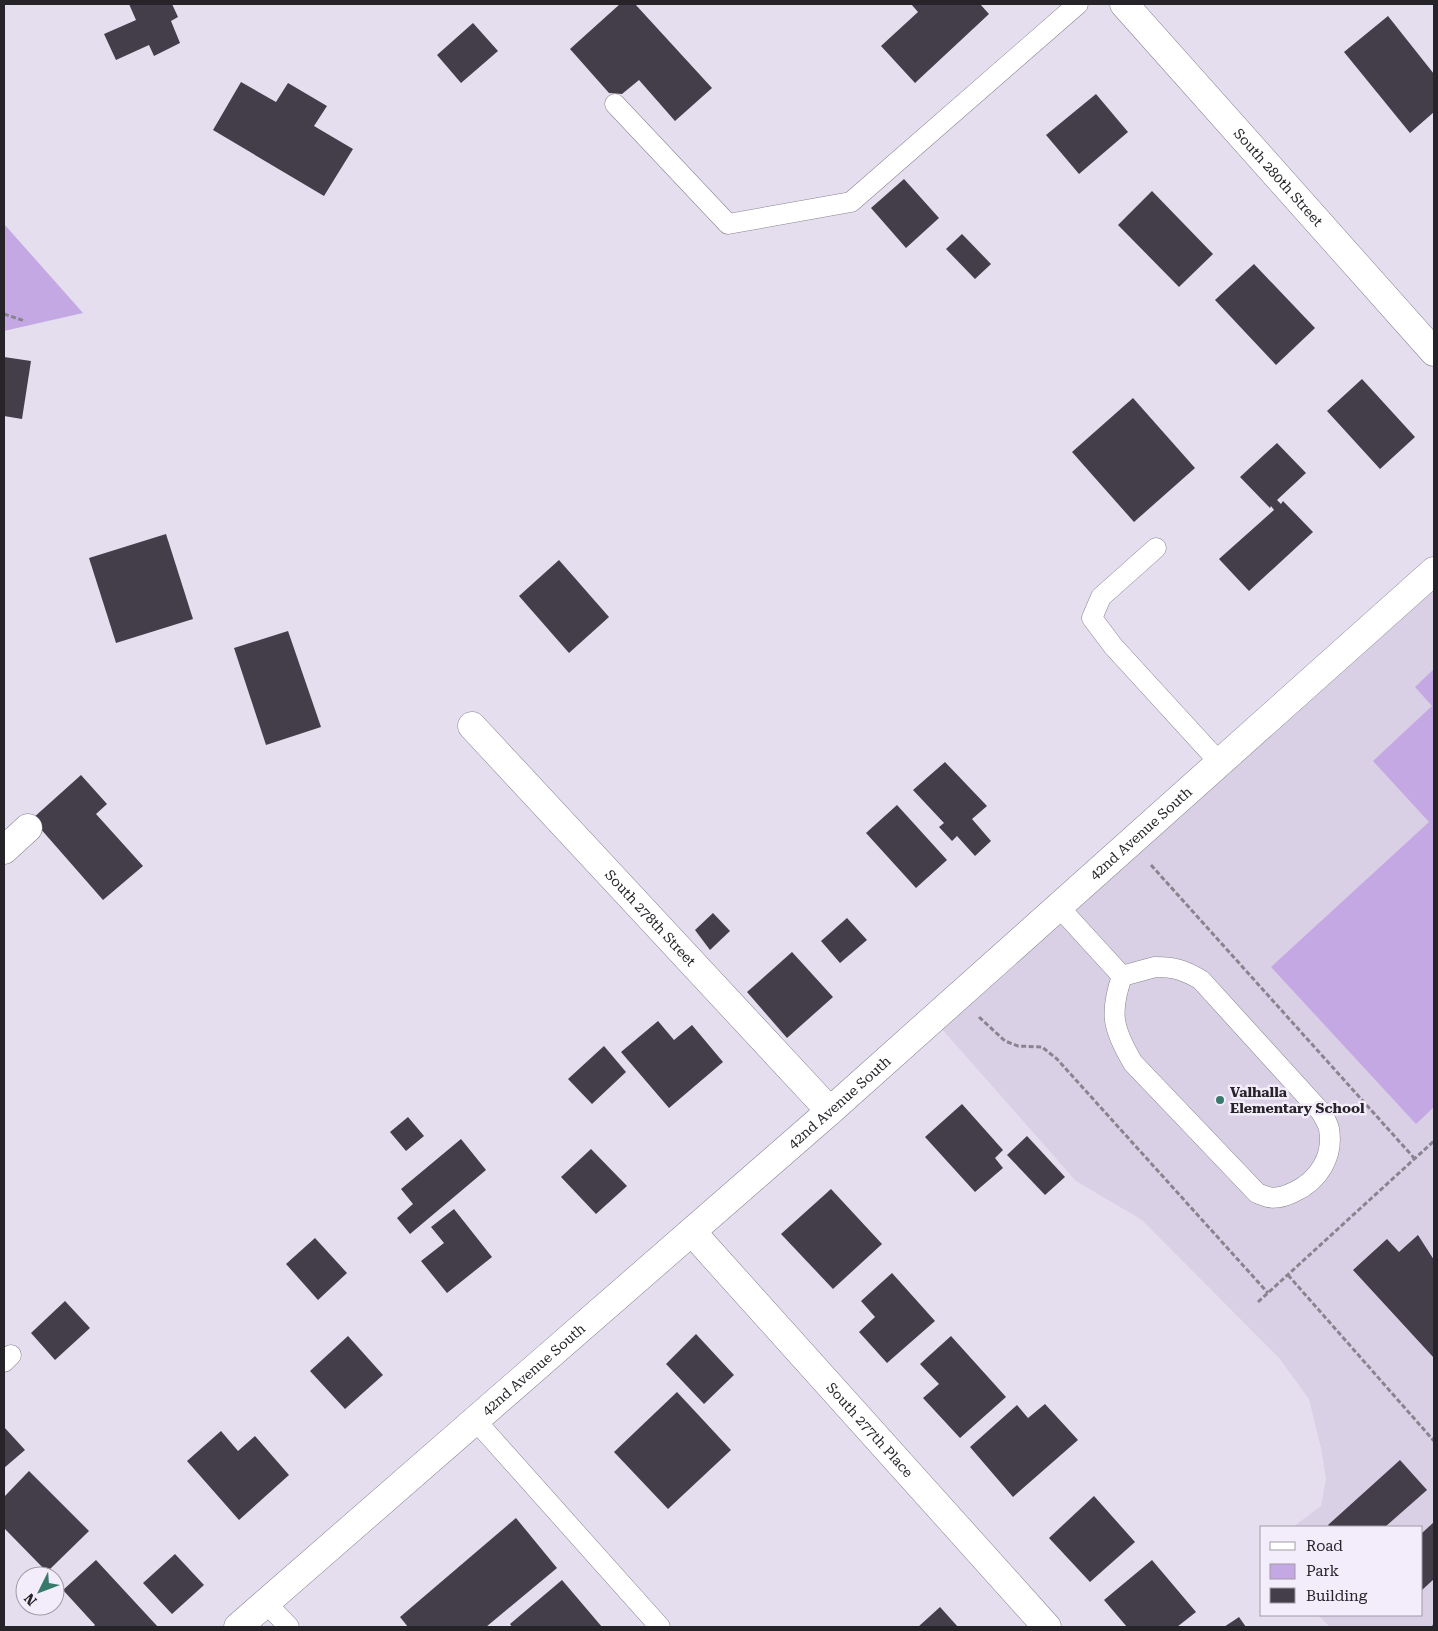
<svg xmlns="http://www.w3.org/2000/svg" width="1438" height="1631" font-family="'Roboto Serif',serif">
	<style>
		.built { fill: #d9d0e5 }
		.green { fill: #c4a8e4 }
		.building { fill: #443e4b }
		.lines { fill: none; stroke-linecap: round; stroke-linejoin: round }
		.service-casing { stroke: #898391; stroke-width: 21 }
		.minor-casing { stroke: #898391; stroke-width: 29 }
		.path { stroke: #89848f; stroke-width: 3; stroke-dasharray: 5 2.5; stroke-linecap: butt }
		.service { stroke: #fff; stroke-width: 20 }
		.minor { stroke: #fff; stroke-width: 28 }
		.poi-dot { fill: #377a6c; stroke: #f3ecfb; stroke-width: 2 }
		.labels { text-anchor: middle; stroke-width: 5; stroke-linejoin: round; paint-order: stroke }
		.street-label { font-size: 14px; fill: #262429; stroke: #f3ecfb }
		.poi-label { font-size: 14px; font-weight: bold; fill: #262429; stroke: #f3ecfb; text-anchor: start }
	</style>
	<rect width="100%" height="100%" fill="#e5deee"/>
	<!-- built -->
	<polygon class="built" points="1434,571 1434,1627 1330,1627 1318,1615 1422,1615 1422,1527 1293,1527 1321,1506 1326,1479 1321,1448 1309,1399 1279,1358 1142,1220 1076,1181 933,1019"/>
	<!-- green -->
	<g class="green">
		<polygon points="4,224 83,313 4,331"/>
		<polygon points="1434,669 1434,1107 1416,1124 1271,967 1429,822 1373,761 1432,706 1415,687"/>
	</g>
	<!-- building -->
	<g class="building">
		<polygon points="129,4 172,4 178,17 171,21 180,43 154,56 149,45 116,60 104,34 136,20"/>
		<polygon points="620,4 635,4 712,88 675,121 639,80 622,94 609,93 570,49"/>
		<polygon points="911,4 980,4 989,14 915,83 881,46 918,12"/>
		<polygon points="1388,16 1434,74 1434,112 1410,133 1344,52"/>
		<polygon points="473,23 498,51 461,83 437,55"/>
		<polygon points="241,82 276,102 288,83 327,106 314,126 353,149 324,196 213,130"/>
		<polygon points="1096,94 1128,132 1079,174 1046,135"/>
		<polygon points="904,179 939,218 906,248 871,208"/>
		<polygon points="1152,191 1213,254 1179,287 1118,225"/>
		<polygon points="962,234 991,264 975,279 946,249"/>
		<polygon points="1254,264 1315,328 1276,365 1215,300"/>
		<polygon points="4,357 31,361 22,419 4,416"/>
		<polygon points="1362,379 1415,437 1380,469 1327,411"/>
		<polygon points="1133,398 1195,468 1134,522 1072,452"/>
		<polygon points="1277,443 1306,473 1277,500 1281,504 1283,501 1313,532 1249,591 1219,559 1274,510 1271,506 1270,508 1240,477"/>
		<polygon points="166,534 193,619 116,643 89,558"/>
		<polygon points="559,560 609,617 569,653 519,596"/>
		<polygon points="288,631 321,727 266,745 234,648"/>
		<polygon points="945,762 987,806 972,819 991,841 975,856 957,836 952,841 939,827 944,823 913,790"/>
		<polygon points="81,775 107,804 96,814 143,866 103,900 32,819"/>
		<polygon points="897,805 947,860 916,888 866,833"/>
		<polygon points="713,913 730,931 710,950 695,930"/>
		<polygon points="847,918 867,940 840,963 821,941"/>
		<polygon points="792,952 833,997 787,1038 747,992"/>
		<polygon points="658,1021 674,1040 692,1025 723,1062 669,1108 621,1052"/>
		<polygon points="604,1046 626,1072 592,1104 568,1079"/>
		<polygon points="962,1104 1003,1150 995,1158 1003,1168 975,1192 925,1137"/>
		<polygon points="408,1117 424,1136 406,1151 390,1132"/>
		<polygon points="1027,1136 1065,1177 1045,1195 1007,1155"/>
		<polygon points="461,1139 486,1170 410,1234 397,1218 413,1204 401,1189"/>
		<polygon points="591,1149 627,1186 596,1214 561,1177"/>
		<polygon points="831,1189 882,1244 833,1289 781,1234"/>
		<polygon points="454,1209 492,1257 447,1293 421,1261 444,1243 431,1227"/>
		<polygon points="1418,1235 1434,1260 1434,1358 1353,1270 1387,1239 1399,1252"/>
		<polygon points="315,1238 347,1273 318,1300 286,1264"/>
		<polygon points="892,1273 935,1321 887,1363 859,1332 875,1317 861,1301"/>
		<polygon points="65,1301 90,1328 55,1360 31,1333"/>
		<polygon points="696,1334 734,1375 704,1404 666,1364"/>
		<polygon points="348,1336 383,1375 345,1409 310,1371"/>
		<polygon points="951,1336 1006,1397 960,1438 923,1398 939,1384 920,1364"/>
		<polygon points="677,1392 731,1450 668,1509 614,1452"/>
		<polygon points="1045,1404 1078,1440 1013,1497 970,1447 1017,1405 1028,1418"/>
		<polygon points="4,1427 25,1450 4,1468"/>
		<polygon points="221,1431 238,1451 255,1436 289,1475 239,1520 187,1461"/>
		<polygon points="1400,1460 1427,1490 1385,1527 1330,1527 1328,1525"/>
		<polygon points="29,1471 89,1531 47,1572 4,1528 4,1497"/>
		<polygon points="1094,1496 1135,1542 1090,1582 1049,1538"/>
		<polygon points="516,1518 557,1568 486,1627 408,1627 400,1617"/>
		<polygon points="1434,1522 1434,1579 1422,1590 1422,1533"/>
		<polygon points="175,1554 204,1585 172,1614 143,1583"/>
		<polygon points="96,1560 158,1627 93,1627 95,1625 63,1590"/>
		<polygon points="1152,1560 1196,1612 1177,1627 1127,1627 1104,1600"/>
		<polygon points="562,1580 602,1627 512,1627 510,1624"/>
		<polygon points="940,1607 958,1627 918,1627"/>
		<polygon points="1239,1617 1246,1627 1224,1627"/>
	</g>
	<g class="lines">
		<!-- service casing -->
		<g class="service-casing">
			<g id="service">
				<polyline points="615,104 728,224 851,202 1078,4"/>
				<polyline points="1156,548 1101,597 1092,618 1113,646 1220,763"/>
				<polyline points="1059,907 1122,976"/>
				<path d="M1155,967C1175,967 1184,970 1201,980L1321,1112C1324,1117 1328,1124 1329,1129C1334,1157 1318,1181 1294,1192C1286,1196 1276,1199 1268,1197C1264,1196 1260,1194 1257,1193L1133,1063C1113,1029 1109,1014 1122,976Z"/>
				<polyline points="4,1362 11,1355"/>
				<polyline points="476,1421 660,1627"/>
				<polyline points="266,1603 289,1627"/>
			</g>
		</g>
		<!-- minor casing -->
		<g class="minor-casing">
			<g id="minor">
				<path id="s1" d="M1124,4L1434,352"/>
				<path id="s2" d="M472,726L830,1111"/>
				<polyline points="4,850 28,828"/>
				<path id="s3" d="M692,1232L1047,1627"/>
				<path id="s4" d="M238,1627L830,1111L1434,571"/>
			</g>
		</g>
		<!-- path -->
		<g class="path">
			<polyline points="4,314 25,321"/>
			<polyline points="1151,865 1415,1159"/>
			<polyline points="979,1017 1005,1041 1018,1046 1042,1047 1057,1059 1268,1293"/>
			<polyline points="1288,1275 1434,1441"/>
			<polyline points="1258,1302 1434,1141"/>
			<polyline points="1433,1627 1434,1625"/>
		</g>
		<!-- service -->
		<use href="#service" class="service"/>
		<!-- minor -->
		<use href="#minor" class="minor"/>
	</g>
	<!-- markers -->
	<circle class="poi-dot" cx="1220" cy="1100" r="5"/>
	<g class="labels">
		<!-- street labels -->
		<g class="street-label">
			<text dy="5" stroke="none"><textPath href="#s1" startOffset="232">South 280th Street</textPath></text>
			<text dy="5" stroke="none"><textPath href="#s4" startOffset="1202">42nd Avenue South</textPath></text>
			<text dy="5" stroke="none"><textPath href="#s2" startOffset="262">South 278th Street</textPath></text>
			<text dy="5" stroke="none"><textPath href="#s4" startOffset="798">42nd Avenue South</textPath></text>
			<text dy="5" stroke="none"><textPath href="#s4" startOffset="392">42nd Avenue South</textPath></text>
			<text dy="5" stroke="none"><textPath href="#s3" startOffset="266">South 277th Place</textPath></text>
		</g>
		<!-- poi labels -->
		<g class="poi-label">
			<text x="1230" y="1097">Valhalla<tspan x="1230" dy="16">Elementary School</tspan></text>
		</g>
	</g>
	<!-- border -->
	<rect width="1438" height="1631" fill="none" stroke="#262429" stroke-width="10"/>
	<!-- legend -->
	<rect x="1260" y="1526" width="162" height="90" fill="#f3ecfb" stroke="#a19ca7"/>
	<rect x="1270" y="1542" width="25" height="8" fill="#ffffff" stroke="#a19ca7"/>
	<text x="1306" y="1551" font-size="15" fill="#262429">Road</text>
	<rect x="1270" y="1564" width="25" height="15" fill="#c4a8e4" stroke="#a19ca7"/>
	<text x="1306" y="1576" font-size="15" fill="#262429">Park</text>
	<rect x="1270" y="1588" width="25" height="15" fill="#443e4b" stroke="#a19ca7"/>
	<text x="1306" y="1601" font-size="15" fill="#262429">Building</text>
	<!-- north arrow -->
	<g transform="translate(40 1591) rotate(228)"><circle r="24" fill="#f3ecfb" stroke="#a19ca7"/>
	<path d="M0-4L9 19L0 12L-9 19Z" fill="#377a6c"/>
	<text y="-8" font-size="14" font-weight="bold" text-anchor="middle" fill="#262429">N</text>
	</g>
</svg>
